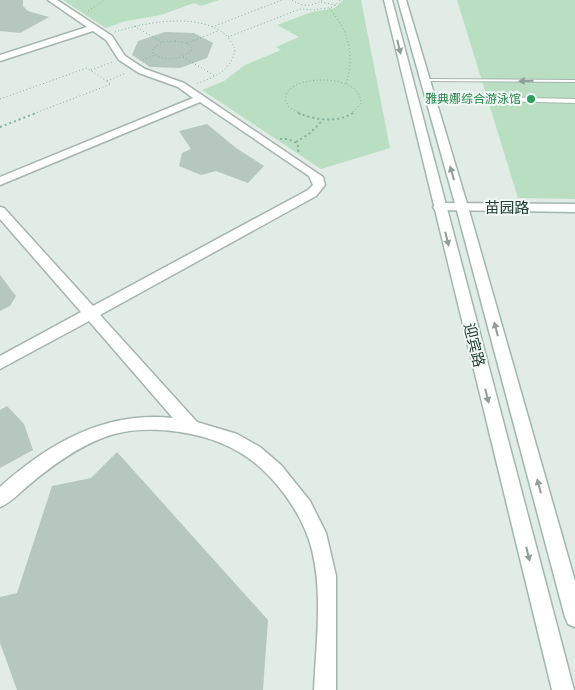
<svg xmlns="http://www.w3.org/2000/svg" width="575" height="690" font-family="Karla,'Noto Sans SC',sans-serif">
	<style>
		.green { fill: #badec1 }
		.building { fill: #b6c7bf }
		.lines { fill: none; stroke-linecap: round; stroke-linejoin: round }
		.service-casing { stroke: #a4b4ae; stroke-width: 2 }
		.minor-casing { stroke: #a4b4ae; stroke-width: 3 }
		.secondary-casing { stroke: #9fb8ae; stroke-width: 3 }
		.path-far1 { stroke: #81b09e; stroke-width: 1; stroke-dasharray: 1 2.5; stroke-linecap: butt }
		.path { stroke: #81b09e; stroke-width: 2; stroke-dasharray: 2 3; stroke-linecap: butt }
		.service { fill: #fff; fill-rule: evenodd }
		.minor { fill: #fff; fill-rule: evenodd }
		.secondary { fill: #fff; fill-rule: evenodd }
		.oneway { fill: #909e9a }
		.leisure-dot { fill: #2e9e5b; stroke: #f2f8f5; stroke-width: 2 }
		.labels { text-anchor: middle; stroke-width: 4; stroke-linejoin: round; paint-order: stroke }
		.far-leisure-label { font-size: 12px; fill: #27864d; stroke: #f2f8f5; text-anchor: end }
		.street-label { font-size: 15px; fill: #213d34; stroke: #f2f8f5 }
	</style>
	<rect width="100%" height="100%" fill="#e1ece7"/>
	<!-- green -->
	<g class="green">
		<polygon points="63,0 219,0 201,6 194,3 161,15 126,21 106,28"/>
		<polygon points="343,0 361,0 390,148 321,169 202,90 224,81 245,65 281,50 276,47 299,37 277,25 312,12 335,8"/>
		<polygon points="457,0 575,0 575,199 518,198"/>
	</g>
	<!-- building -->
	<g class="building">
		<polygon points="0,0 23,0 23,6 28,11 49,17 20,33 0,31"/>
		<polygon points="165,32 194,33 213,43 207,58 180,68 150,67 132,55 138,41"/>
		<polygon points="207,124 236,148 264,166 248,183 216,171 201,175 179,166 182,153 191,149 179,131"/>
		<polygon points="0,275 16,296 10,306 0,311"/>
		<polygon points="7,406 24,424 33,450 0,468 0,410"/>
		<polygon points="117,452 268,620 263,690 17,690 0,643 0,597 17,593 52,486 91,478"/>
	</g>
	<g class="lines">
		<!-- service casing -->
		<g class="service-casing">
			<g id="service">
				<polygon points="423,79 575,80 575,82 425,81 423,80"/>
				<polygon points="431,96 575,99 575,103 429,99 428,98"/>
			</g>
		</g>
		<!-- minor casing -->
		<g class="minor-casing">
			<g id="minor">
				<path d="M48,0H57L112,36L125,56L145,69L184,83L323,177L325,185L316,196L100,315L197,422L237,434L260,447L281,465L310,501L326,533L336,576V690H314C316,644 323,595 312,550C303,513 272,471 239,452C206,432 152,424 114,434C83,443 54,464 30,484C20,492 11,503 0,507V487C49,443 105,411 173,418L89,321L0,369V356L81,312L0,219V207L4,208L93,306L308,190L313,185L309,176L200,102L0,185V177L193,98L178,87L139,73L119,60L106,40L93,31L0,61V55L87,27Z"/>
				<polygon points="439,203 575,204 575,212 435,210 433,207"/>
			</g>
		</g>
		<!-- secondary casing -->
		<g class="secondary-casing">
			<g id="secondary">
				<polygon points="384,0 392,0 574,690 552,690"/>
				<polygon points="398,0 406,0 468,207 575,581 575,627 568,624 565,617 456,207"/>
			</g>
		</g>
		<!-- path-far1 -->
		<g class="path-far1">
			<path d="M292,0C302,7 312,7 322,0"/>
			<polyline points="321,2 336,5"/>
			<path d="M329,8C349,31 355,55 346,84"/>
			<polyline points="88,11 104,0"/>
			<polyline points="134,26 162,42"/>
			<polyline points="212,27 282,0"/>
			<path d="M115,32C146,22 199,12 226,35C229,38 232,44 235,48C233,70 214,78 195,84"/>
			<polyline points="228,37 300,9 314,10 333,7 340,0"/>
			<path d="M175,41L187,43L192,48L191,51C179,60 165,62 153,53L152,50L162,42Z"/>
			<polyline points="187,43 218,31"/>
			<polyline points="183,57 215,76"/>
			<polyline points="143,60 155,55"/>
			<polyline points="91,70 113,62"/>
			<polyline points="107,81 126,73"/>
			<polyline points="0,99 87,68 111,84 33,114"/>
			<path d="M301,114L289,107L285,100C286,97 286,94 287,92C300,74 361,75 361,103L351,114"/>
		</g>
		<!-- path -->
		<g class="path">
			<path d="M298,113C315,120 337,123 353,113"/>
			<polyline points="0,127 36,113"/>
			<polyline points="280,139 288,139 297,143 299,149 297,153"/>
			<polyline points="296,142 309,134 323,120"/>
		</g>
		<!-- service -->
		<use href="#service" class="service"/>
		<!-- minor -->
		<use href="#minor" class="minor"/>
		<!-- secondary -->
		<use href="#secondary" class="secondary"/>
	</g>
	<!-- one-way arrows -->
	<defs><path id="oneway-solid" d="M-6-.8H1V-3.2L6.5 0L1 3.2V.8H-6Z" transform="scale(1.25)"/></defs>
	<g class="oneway">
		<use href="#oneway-solid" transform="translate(399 47) rotate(76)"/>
		<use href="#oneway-solid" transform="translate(526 81) rotate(179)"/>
		<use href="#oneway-solid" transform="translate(452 173) rotate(-106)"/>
		<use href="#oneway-solid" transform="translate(447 239) rotate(76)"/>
		<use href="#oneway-solid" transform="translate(496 329) rotate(-105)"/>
		<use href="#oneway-solid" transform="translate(487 396) rotate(76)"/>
		<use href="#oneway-solid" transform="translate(539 486) rotate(-105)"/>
		<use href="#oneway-solid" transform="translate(528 554) rotate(76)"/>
	</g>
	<!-- markers -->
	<circle class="leisure-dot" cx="531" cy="99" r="5"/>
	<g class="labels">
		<!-- far-leisure labels -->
		<g class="far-leisure-label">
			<text x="521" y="103">雅典娜综合游泳馆</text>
		</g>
		<!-- street labels -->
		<g class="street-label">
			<text x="507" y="213">苗园路</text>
			<text transform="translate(474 345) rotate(76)" y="5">迎宾路</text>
		</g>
	</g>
</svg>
